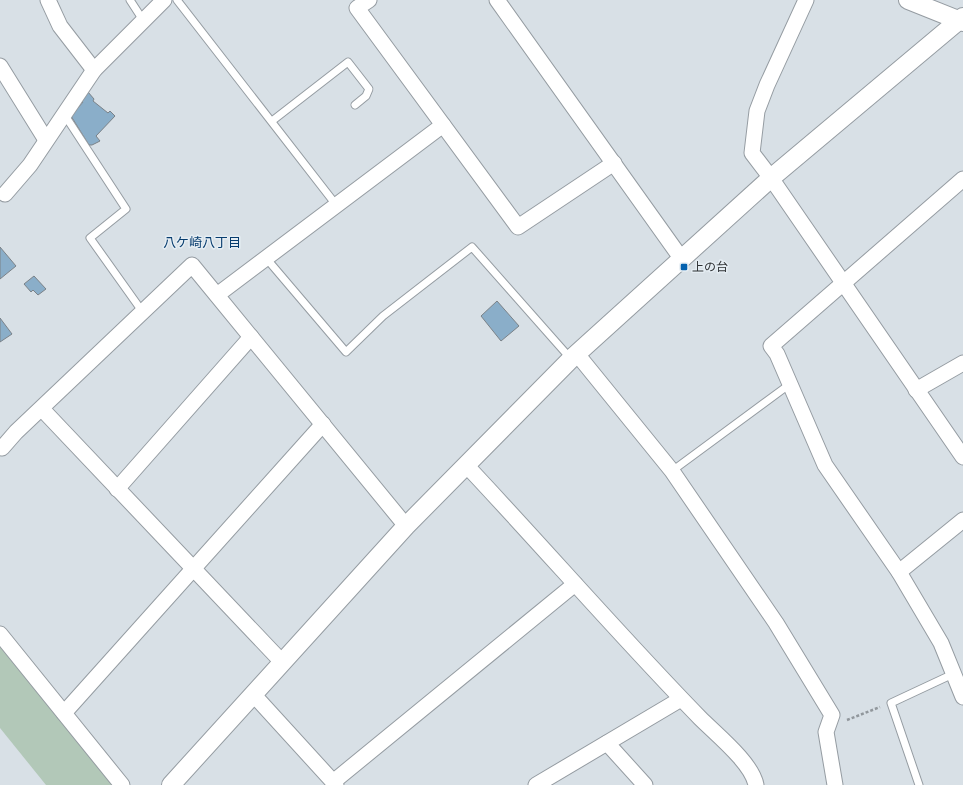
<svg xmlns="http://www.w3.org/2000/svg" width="963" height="785" font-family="Commissioner,'Noto Sans JP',sans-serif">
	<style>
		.green { fill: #b2c8b8 }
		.building { fill: #8aaec9; stroke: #7b8288 }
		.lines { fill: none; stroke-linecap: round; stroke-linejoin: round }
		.service-casing { stroke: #959ca2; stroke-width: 9 }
		.minor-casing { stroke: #959ca2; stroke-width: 17 }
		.tertiary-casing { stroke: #959ca2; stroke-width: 20 }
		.path { stroke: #91979c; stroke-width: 2.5; stroke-dasharray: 3 2; stroke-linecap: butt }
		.service { stroke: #fff; stroke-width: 7 }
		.minor { stroke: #fff; stroke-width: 15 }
		.tertiary { stroke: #fff; stroke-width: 18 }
		.poi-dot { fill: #0461ae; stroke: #e5edf3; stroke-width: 1.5 }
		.labels { text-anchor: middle; stroke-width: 3; stroke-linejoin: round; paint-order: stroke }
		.poi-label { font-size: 12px; fill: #2f3235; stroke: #e5edf3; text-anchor: start }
		.neighbourhood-label { font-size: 13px; fill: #073c6e; stroke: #e5edf3 }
	</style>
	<rect width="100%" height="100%" fill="#d8e0e6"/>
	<!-- green -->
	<polygon class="green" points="0,647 62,720 112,785 46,785 0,728"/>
	<!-- building -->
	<g class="building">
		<polygon points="88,92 94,99 93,101 108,113 110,111 115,116 96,136 100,141 92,145 89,145 71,116 83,102 81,101"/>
		<polygon points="0,247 16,266 0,279"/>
		<polygon points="34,276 46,289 38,295 33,290 31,292 24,284"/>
		<polygon points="497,301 519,326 501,341 481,316"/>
		<polygon points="0,318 12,334 0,342"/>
	</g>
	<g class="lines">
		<!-- service casing -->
		<g class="service-casing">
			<g id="service">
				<polyline points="130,0 143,20"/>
				<polyline points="177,0 337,206"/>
				<polyline points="64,114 126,209 90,238 142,311"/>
				<polyline points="272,121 348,62 369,89 366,96 355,105"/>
				<polyline points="266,258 346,352 383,316 472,247 571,359"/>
				<polyline points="672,471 790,384"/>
				<polyline points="919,785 891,703 953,674"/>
			</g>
		</g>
		<!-- minor casing -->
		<g class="minor-casing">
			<g id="minor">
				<polyline points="48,0 60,26 94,70"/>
				<polyline points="369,0 357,8 518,227 614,163"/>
				<polyline points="497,0 681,258"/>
				<polyline points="806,0 767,85 757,111 752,153 771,178 963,457"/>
				<polyline points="0,66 46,140"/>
				<polyline points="963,179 771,346 777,354 825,465 899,572 941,643 963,697"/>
				<polyline points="5,194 30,165 94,70 164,0"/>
				<polyline points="217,295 443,125"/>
				<polyline points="577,354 672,471 776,623 832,715 826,732 835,785"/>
				<polyline points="916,390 963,363"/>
				<polyline points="42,409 282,662"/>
				<polyline points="2,448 16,432 192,265 406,526"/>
				<path d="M466,465C545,549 620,636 700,718C717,735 752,763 756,785"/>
				<polyline points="117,489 251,337"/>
				<polyline points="899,572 963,520"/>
				<polyline points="0,634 122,785"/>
				<polyline points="253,694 336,785"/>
				<polyline points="64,713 323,424"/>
				<polyline points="607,743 645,785"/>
				<polyline points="333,782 575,584"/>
				<polyline points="536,785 681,699"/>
			</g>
		</g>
		<!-- tertiary casing -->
		<g class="tertiary-casing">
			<g id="tertiary">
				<polyline points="908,0 963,22"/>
				<polyline points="171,785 406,526 571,359 771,178 963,17"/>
			</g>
		</g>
		<!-- path -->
		<polyline class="path" points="847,720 880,707"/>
		<!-- service -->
		<use href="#service" class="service"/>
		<!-- minor -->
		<use href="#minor" class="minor"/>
		<!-- tertiary -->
		<use href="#tertiary" class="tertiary"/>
	</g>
	<!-- markers -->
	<rect class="poi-dot" x="680" y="263" width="8" height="8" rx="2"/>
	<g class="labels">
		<!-- poi labels -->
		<g class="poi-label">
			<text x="692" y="271">上の台</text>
		</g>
		<!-- neighbourhood labels -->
		<g class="neighbourhood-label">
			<text x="202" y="247">八ケ崎八丁目</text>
		</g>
	</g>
</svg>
